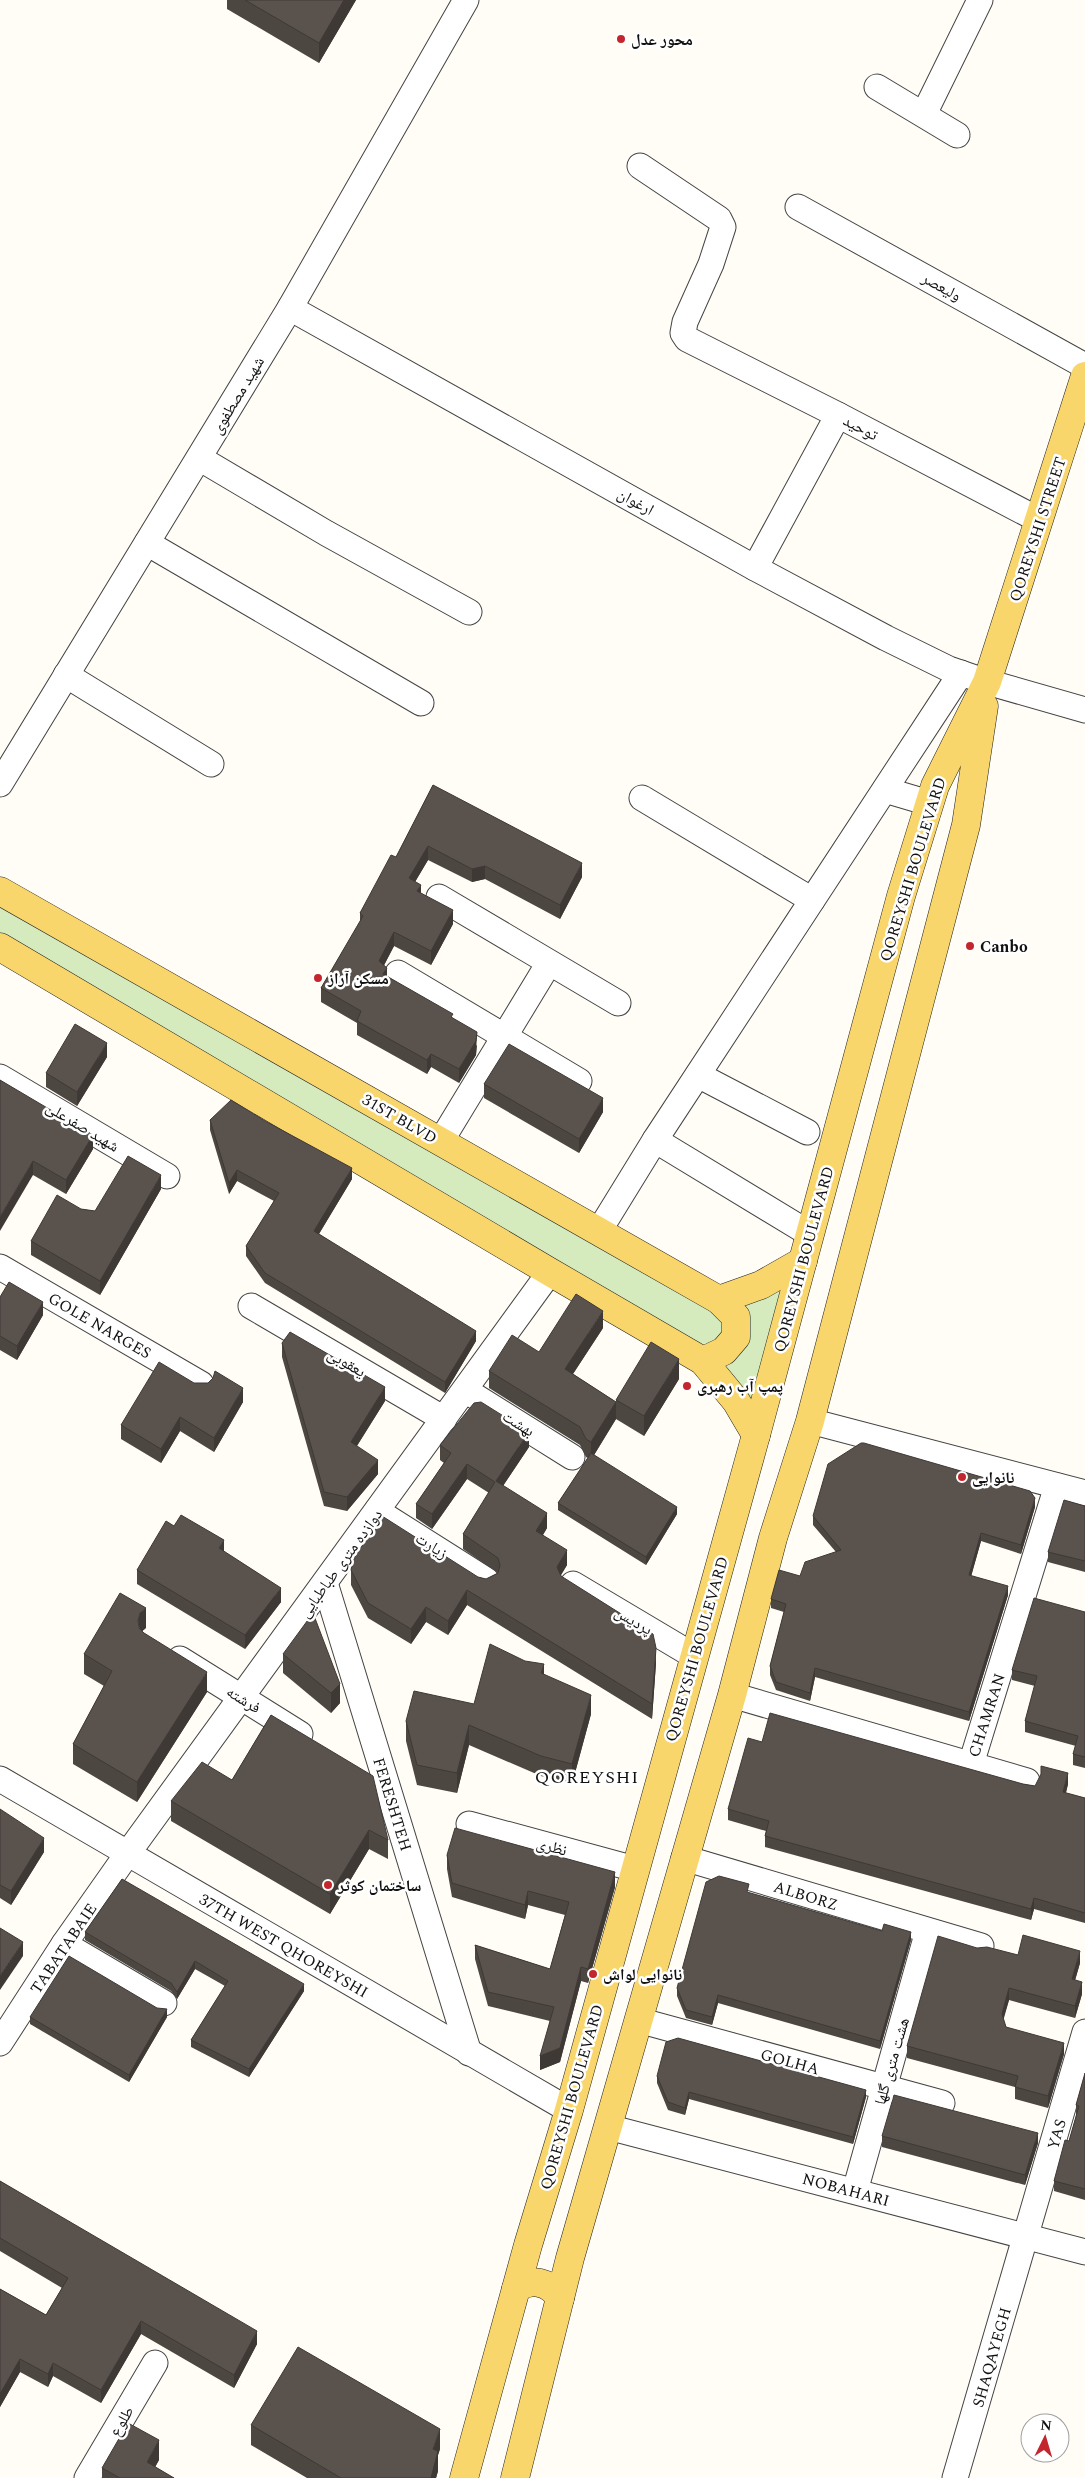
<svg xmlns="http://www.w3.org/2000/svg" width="1085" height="2478" font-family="Spectral,'Noto Naskh Arabic',serif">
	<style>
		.green { fill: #d5ebbd }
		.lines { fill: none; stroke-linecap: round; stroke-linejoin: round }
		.minor-casing { stroke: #444; stroke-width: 27 }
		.major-casing { stroke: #222; stroke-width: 29 }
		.minor { stroke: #fff; stroke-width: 25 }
		.major { stroke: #f9d66b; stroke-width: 28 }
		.wall { fill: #4d4742 }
		.shaded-wall { fill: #3f3936 }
		.building { fill: #5a524d; stroke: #3f3936 }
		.poi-dot { fill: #c4262e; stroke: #fff; stroke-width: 2 }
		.labels { text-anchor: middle; stroke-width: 5; stroke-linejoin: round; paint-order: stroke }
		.poi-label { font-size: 16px; font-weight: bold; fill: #111; stroke: #fff; text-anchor: start }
		.street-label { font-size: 16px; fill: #111; stroke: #fff }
		.neighbourhood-label { font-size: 18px; letter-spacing: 1px; fill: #111; stroke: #fff }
	</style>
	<rect width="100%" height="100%" fill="#fffdf5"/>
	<!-- green -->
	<g class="green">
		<polygon points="0,897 723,1317 723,1333 714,1343 699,1344 0,941"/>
		<polygon points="792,1275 753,1418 715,1363 731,1303"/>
	</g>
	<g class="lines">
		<!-- minor casing -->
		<g class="minor-casing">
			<g id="minor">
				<polyline points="877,87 957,135"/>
				<polyline points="924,114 980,0"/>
				<polyline points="640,166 719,219 723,227 711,264 685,322 683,333 687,339 838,415 1039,520"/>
				<polyline points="798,207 1085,366"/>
				<polyline points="290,308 755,568 886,638 949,669 987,682 1085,710"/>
				<polyline points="199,458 326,533 469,612"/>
				<polyline points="147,543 421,703"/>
				<polyline points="755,568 838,415"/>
				<polyline points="66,675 211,764"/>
				<polyline points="0,784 290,308 466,0"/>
				<polyline points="885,790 929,803"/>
				<polyline points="642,798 812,900"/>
				<polyline points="439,897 618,1003"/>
				<polyline points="398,973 579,1081"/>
				<polyline points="698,1075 807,1132"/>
				<polyline points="0,1077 167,1176"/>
				<polyline points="655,1140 810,1234"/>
				<polyline points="441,1141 549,963"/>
				<polyline points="599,1231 655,1140 961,673"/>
				<polyline points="0,1267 201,1384"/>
				<polyline points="251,1306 444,1419"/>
				<polyline points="465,1390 572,1457"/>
				<polyline points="810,1421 1085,1493"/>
				<polyline points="377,1511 486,1580"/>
				<polyline points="325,1583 469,2053"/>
				<polyline points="573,1584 694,1656"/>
				<polyline points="180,1659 300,1734"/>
				<polyline points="732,1695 1027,1781"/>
				<polyline points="971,1764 1057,1486"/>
				<polyline points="0,1779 569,2110"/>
				<polyline points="469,1824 635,1869"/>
				<polyline points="684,1858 981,1946"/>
				<polyline points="64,1944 164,2003"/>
				<polyline points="638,2020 942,2103"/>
				<polyline points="0,2043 64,1944 128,1853 550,1272"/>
				<polyline points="608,2127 1085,2252"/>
				<polyline points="855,2191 928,1931"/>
				<polyline points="87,2478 155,2363"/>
				<polyline points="955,2478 1085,2032"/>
			</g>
		</g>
		<!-- major casing -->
		<g class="major-casing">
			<g id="major">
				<polyline points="0,891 719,1300 761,1285 803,1261"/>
				<polyline points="0,947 550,1272 703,1361 736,1401 756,1435"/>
				<polyline points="703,1361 724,1351 736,1337 736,1317 719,1300"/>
				<path d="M516,2289C531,2277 550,2282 560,2298"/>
				<polyline points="464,2478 528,2245 569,2110 756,1435 901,896 935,786 987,682 1085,376"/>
				<polyline points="515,2478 570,2258 732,1695 773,1538 810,1421 966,825 984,706"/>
			</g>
		</g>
		<!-- minor -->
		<use href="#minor" class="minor"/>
		<!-- major -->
		<use href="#major" class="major"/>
	</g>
	<!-- wall -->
	<g class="wall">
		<polygon points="227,0 356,0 319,63 227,9"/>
		<polygon points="433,785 582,877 560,919 485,879 472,882 428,860 415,882 421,893 453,924 431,965 394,946 384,965 387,976 453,1018 477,1046 476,1055 459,1083 431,1067 427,1074 357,1035 357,1023 321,1002 321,988 360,922 360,913 396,857"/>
		<polygon points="107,1057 77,1106 46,1087 46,1073"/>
		<polygon points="0,1080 93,1149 66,1194 33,1175"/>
		<polygon points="484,1084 603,1112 579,1153 484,1098"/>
		<polygon points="210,1120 352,1179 319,1234 476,1341 445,1393 265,1283 246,1256 246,1246 274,1201 237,1181 229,1194 210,1130"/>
		<polygon points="161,1189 100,1295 31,1255 31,1241 81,1209 95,1211"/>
		<polygon points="0,1297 43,1315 17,1360 0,1350"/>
		<polygon points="603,1328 573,1374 616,1402 616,1400 679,1379 644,1436 616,1419 594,1455 677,1514 646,1565 558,1510 558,1503 588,1458 586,1457 580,1445 489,1388 489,1371"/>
		<polygon points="282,1343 385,1401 357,1446 378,1474 347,1511 324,1506 282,1357"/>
		<polygon points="194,1383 243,1402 214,1452 180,1431 161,1463 121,1439 121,1425"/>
		<polygon points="440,1445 529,1447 503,1486 547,1528 543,1535 567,1565 560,1576 656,1663 652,1719 467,1605 448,1635 426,1622 411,1644 368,1618 351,1585 351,1570 478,1577 486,1579 498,1573 463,1549 463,1534 489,1493 467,1479 432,1529 416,1518 416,1504 444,1463 440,1460"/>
		<polygon points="1085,1506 1085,1572 1048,1562 1048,1552"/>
		<polygon points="1035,1507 1021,1554 981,1541 971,1576 1008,1595 969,1721 815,1677 810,1701 776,1690 770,1675 770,1666 784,1612 771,1608 771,1599 800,1576 836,1552 813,1525 813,1516"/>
		<polygon points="174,1526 281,1602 245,1649 137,1584 137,1570"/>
		<polygon points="1085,1612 1085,1768 1073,1765 1073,1754 1076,1746 1025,1732 1025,1721 1035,1686 1012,1680 1012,1670"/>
		<polygon points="146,1628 142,1631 207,1692 137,1802 73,1764 73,1744 104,1686 84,1674 84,1654"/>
		<polygon points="283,1654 340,1684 340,1703 331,1713 283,1673"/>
		<polygon points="544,1674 591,1714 572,1784 541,1776 469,1745 457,1793 417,1785 406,1741 406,1721 474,1704"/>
		<polygon points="271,1715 388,1840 388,1859 369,1849 330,1914 171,1821 171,1801 232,1780"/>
		<polygon points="762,1742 1023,1784 1035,1786 1068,1784 1066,1793 1085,1798 1085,1923 1034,1909 1031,1920 765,1847 765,1836 766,1831 728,1820 728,1809"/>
		<polygon points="0,1809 44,1852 11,1905 0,1898"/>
		<polygon points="447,1855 615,1887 588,1983 581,1981 560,2062 540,2070 550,2021 488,2006 475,1959 475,1945 550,1969 565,1915 528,1905 525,1919 452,1897 447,1869"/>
		<polygon points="122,1879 304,1991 249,2077 191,2047 191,2040 225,1986 195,1969 177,1999 171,1991 85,1940 85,1932"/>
		<polygon points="749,1893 911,1940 880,2049 718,2003 712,2025 686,2018 677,1996 677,1988"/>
		<polygon points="977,1948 1018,1955 1080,1963 1075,1980 1082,1994 1075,2018 1009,2000 1003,2019 1006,2027 1064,2054 1048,2108 1015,2099 1015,2087 907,2058 907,2046"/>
		<polygon points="30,2017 167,2017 129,2082 30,2024"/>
		<polygon points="1085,2073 1085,2200 1054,2191 1054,2181 1069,2141 1076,2116 1076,2105"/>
		<polygon points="657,2076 866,2097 853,2144 689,2099 685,2115 668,2110 657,2083"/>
		<polygon points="882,2136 1038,2143 1025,2185 882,2147"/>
		<polygon points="0,2181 257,2344 234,2388 141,2334 101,2403 53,2376 48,2387 20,2372 0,2407 0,2289 46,2315 62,2288 0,2251"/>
		<polygon points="251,2425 440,2449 438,2455 438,2471 436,2478 307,2478 251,2445"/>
		<polygon points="159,2460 155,2467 174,2478 102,2478 102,2468"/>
	</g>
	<!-- shaded-wall -->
	<g class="shaded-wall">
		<polygon points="344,0 356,0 319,63 319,43"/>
		<polygon points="428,846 428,860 409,892 409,878"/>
		<polygon points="582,863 582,877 560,919 560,905"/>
		<polygon points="485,866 485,879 472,882 472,869"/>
		<polygon points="421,885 421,898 417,891"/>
		<polygon points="453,910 453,924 431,965 431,951"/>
		<polygon points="394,932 394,946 379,975 379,961"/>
		<polygon points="387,968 387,981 383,974"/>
		<polygon points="477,1032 476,1055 459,1083 459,1069"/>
		<polygon points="107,1043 107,1057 77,1106 77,1092"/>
		<polygon points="431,1054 431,1067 427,1074 427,1060"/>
		<polygon points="603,1098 603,1112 579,1153 579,1139"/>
		<polygon points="93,1135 93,1149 66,1194 66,1180"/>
		<polygon points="33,1161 33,1175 0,1231 0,1217"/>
		<polygon points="352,1168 352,1179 314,1242 314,1231"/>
		<polygon points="237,1170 237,1181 229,1194 229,1183"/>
		<polygon points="161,1175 161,1189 100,1295 100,1281"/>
		<polygon points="43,1302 43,1315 17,1360 17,1346"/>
		<polygon points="603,1311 603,1328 565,1386 565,1369"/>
		<polygon points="476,1331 476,1341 445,1393 445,1382"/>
		<polygon points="679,1359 679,1379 644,1436 644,1416"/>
		<polygon points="385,1387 385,1401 351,1455 351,1442"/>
		<polygon points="243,1388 243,1402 214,1452 214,1438"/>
		<polygon points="616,1402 616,1419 591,1460 591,1442"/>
		<polygon points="180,1417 180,1431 161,1463 161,1449"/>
		<polygon points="529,1432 529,1447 496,1496 496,1481"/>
		<polygon points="378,1460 378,1474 347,1511 347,1497"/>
		<polygon points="467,1464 467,1479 432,1529 432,1514"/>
		<polygon points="1035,1498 1035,1507 1021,1554 1021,1545"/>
		<polygon points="677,1507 677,1514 646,1565 646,1557"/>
		<polygon points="547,1513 547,1528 536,1546 536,1531"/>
		<polygon points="981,1533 981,1541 969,1584 969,1575"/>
		<polygon points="224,1540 224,1554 219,1548"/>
		<polygon points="567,1550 567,1565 557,1582 557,1567"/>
		<polygon points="1008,1586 1008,1595 969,1721 969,1712"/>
		<polygon points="281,1588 281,1602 245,1649 245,1635"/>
		<polygon points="467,1590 467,1605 448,1635 448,1621"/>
		<polygon points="426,1607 426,1622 411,1644 411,1629"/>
		<polygon points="146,1608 146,1628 140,1633 138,1620 140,1613"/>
		<polygon points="656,1648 656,1663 652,1719 652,1704"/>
		<polygon points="544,1664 544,1683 541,1673"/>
		<polygon points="815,1668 815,1677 810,1701 810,1693"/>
		<polygon points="207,1672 207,1692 137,1802 137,1782"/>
		<polygon points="340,1684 340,1703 331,1713 331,1693"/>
		<polygon points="591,1695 591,1714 572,1784 572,1764"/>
		<polygon points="469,1725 469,1745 457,1793 457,1773"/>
		<polygon points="1068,1773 1068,1784 1063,1803 1063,1792"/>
		<polygon points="369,1830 369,1849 330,1914 330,1894"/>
		<polygon points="44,1838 44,1852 11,1905 11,1891"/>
		<polygon points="615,1872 615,1887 588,1983 588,1969"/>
		<polygon points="528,1891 528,1905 525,1919 525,1905"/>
		<polygon points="1034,1898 1034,1909 1031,1920 1031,1909"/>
		<polygon points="911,1932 911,1940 880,2049 880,2041"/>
		<polygon points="23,1942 23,1956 0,1990 0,1976"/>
		<polygon points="1080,1951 1080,1963 1072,1991 1072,1979"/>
		<polygon points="195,1961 195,1969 177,1999 177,1992"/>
		<polygon points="581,1967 581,1981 560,2062 540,2070 540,2056"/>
		<polygon points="1082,1982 1082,1994 1075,2018 1075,2006"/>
		<polygon points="304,1984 304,1991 249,2077 249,2069"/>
		<polygon points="1009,1988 1009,2000 1002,2025 1002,2014"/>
		<polygon points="718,1995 718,2003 712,2025 712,2017"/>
		<polygon points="167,2009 167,2017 129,2082 129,2075"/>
		<polygon points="1064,2043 1064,2054 1048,2108 1048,2096"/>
		<polygon points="866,2090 866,2097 853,2144 853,2137"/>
		<polygon points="689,2092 689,2099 685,2115 685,2108"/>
		<polygon points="1038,2133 1038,2143 1025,2185 1025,2175"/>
		<polygon points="141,2321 141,2334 101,2403 101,2390"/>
		<polygon points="257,2331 257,2344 234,2388 234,2375"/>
		<polygon points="20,2359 20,2372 0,2407 0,2394"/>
		<polygon points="53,2363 53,2376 48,2387 48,2374"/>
		<polygon points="440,2429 440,2449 438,2455 438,2471 436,2478 431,2478 433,2449"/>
		<polygon points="159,2440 159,2460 149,2478 147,2462"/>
	</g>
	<!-- building -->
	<g class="building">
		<polygon points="245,0 344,0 319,43"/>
		<polygon points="433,785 582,863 560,905 485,866 472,869 428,846 409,878 421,885 417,891 453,910 431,951 394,932 379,961 387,968 383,974 453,1014 451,1017 477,1032 476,1041 459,1069 431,1054 427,1060 357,1021 361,1011 321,988 363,916 360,913 391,855 396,857"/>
		<polygon points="75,1024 107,1043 77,1092 46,1073"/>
		<polygon points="509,1044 603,1098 579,1139 484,1084"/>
		<polygon points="0,1080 93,1135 66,1180 33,1161 0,1217"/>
		<polygon points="231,1100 265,1121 352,1168 314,1231 476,1331 445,1382 265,1273 246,1246 279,1193 237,1170 229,1183 210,1120"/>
		<polygon points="128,1156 161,1175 100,1281 31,1241 57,1195 81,1209 95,1211"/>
		<polygon points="9,1282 43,1302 17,1346 0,1336 0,1297"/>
		<polygon points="576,1294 603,1311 565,1369 616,1402 591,1442 586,1439 580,1427 489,1371 512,1335 539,1352"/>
		<polygon points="290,1332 385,1387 351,1442 378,1460 347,1497 324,1492 282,1343"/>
		<polygon points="651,1342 679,1359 644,1416 616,1400"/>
		<polygon points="159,1362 194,1383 208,1383 213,1378 215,1371 243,1388 214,1438 180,1417 161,1449 121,1425"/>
		<polygon points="481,1402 529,1432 496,1481 547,1513 536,1531 567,1550 557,1567 561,1576 653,1634 656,1648 652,1704 467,1590 448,1621 426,1607 411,1629 368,1603 351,1570 354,1558 382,1516 478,1577 486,1579 498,1573 500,1565 498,1558 463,1534 495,1482 467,1464 432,1514 416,1504 451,1453 440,1445 474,1403"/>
		<polygon points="861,1443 864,1443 1030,1491 1035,1498 1021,1545 981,1533 969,1575 1008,1586 969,1712 815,1668 810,1693 776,1682 770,1666 786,1604 771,1599 779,1570 800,1576 805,1562 841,1550 813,1516 828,1464"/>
		<polygon points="591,1453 677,1507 646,1557 558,1503"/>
		<polygon points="1064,1500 1085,1506 1085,1561 1048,1552"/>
		<polygon points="181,1515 224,1540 219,1548 281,1588 245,1635 137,1570 166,1521 174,1526"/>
		<polygon points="120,1593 146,1608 140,1613 138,1620 139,1628 144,1633 207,1672 137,1782 73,1744 112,1671 84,1654"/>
		<polygon points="1034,1598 1085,1612 1085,1757 1073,1754 1078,1736 1025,1721 1037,1676 1012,1670"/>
		<polygon points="313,1613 340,1684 331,1693 283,1654"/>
		<polygon points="490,1644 525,1661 544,1664 541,1673 591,1695 572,1764 541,1756 469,1725 457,1773 417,1765 406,1721 414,1691 474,1704"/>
		<polygon points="770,1713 1023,1784 1035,1786 1041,1774 1041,1766 1068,1773 1063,1792 1085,1798 1085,1913 1034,1898 1031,1909 765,1836 769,1821 728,1809 748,1738 762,1742"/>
		<polygon points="271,1715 373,1776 388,1840 369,1830 330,1894 171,1801 202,1762 232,1780"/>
		<polygon points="0,1809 44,1838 11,1891 0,1885"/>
		<polygon points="455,1828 615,1872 588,1969 581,1967 560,2048 540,2056 554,2007 488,1992 475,1945 550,1969 569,1902 528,1891 525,1905 452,1883 447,1855"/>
		<polygon points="719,1876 749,1884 747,1892 882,1931 884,1924 911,1932 880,2041 718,1995 712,2017 686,2010 677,1988 706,1882"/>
		<polygon points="122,1879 304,1984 249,2069 191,2040 228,1981 195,1961 177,1992 171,1983 85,1932"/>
		<polygon points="0,1928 23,1942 0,1976"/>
		<polygon points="1023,1935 1080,1951 1072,1979 1082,1982 1075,2006 1009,1988 1002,2014 1006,2027 1064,2043 1048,2096 1015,2087 1018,2076 907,2046 938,1936 977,1948 987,1947 1018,1955"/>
		<polygon points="69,1956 157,2008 167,2009 129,2075 30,2017"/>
		<polygon points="678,2038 866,2090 853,2137 689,2092 685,2108 668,2102 657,2076 666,2042"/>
		<polygon points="1085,2073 1085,2189 1054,2181 1065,2140 1069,2141 1079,2106 1076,2105"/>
		<polygon points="894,2095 1038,2133 1025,2175 882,2136"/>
		<polygon points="0,2181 257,2331 234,2375 141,2321 101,2390 53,2363 48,2374 20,2359 0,2394 0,2289 46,2315 68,2278 0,2238"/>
		<polygon points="298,2347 440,2429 433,2449 438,2451 431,2478 341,2478 251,2425"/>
		<polygon points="128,2423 159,2440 147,2462 174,2478 120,2478 102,2468"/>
	</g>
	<!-- markers -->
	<g class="poi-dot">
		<circle cx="621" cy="39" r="5"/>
		<circle cx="970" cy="946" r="5"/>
		<circle cx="318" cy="978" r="5"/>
		<circle cx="687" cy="1386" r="5"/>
		<circle cx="962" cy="1477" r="5"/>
		<circle cx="328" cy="1885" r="5"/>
		<circle cx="593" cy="1974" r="5"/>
	</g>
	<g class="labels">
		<!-- poi labels -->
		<g class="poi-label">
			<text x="631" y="45">محور عدل</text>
			<text x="980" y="952">Canbo</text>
			<text x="328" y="984">مسکن آراز</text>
			<text x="697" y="1392">پمپ آب رهبری</text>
			<text x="972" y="1483">نانوایی</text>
			<text x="338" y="1891">ساختمان کوثر</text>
			<text x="603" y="1980">نانوایی لواش</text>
		</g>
		<!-- street labels -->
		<g class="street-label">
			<text transform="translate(942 286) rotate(29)" y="6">ولیعصر</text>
			<text transform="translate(237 395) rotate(-59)" y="6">شهید مصطفوی</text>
			<text transform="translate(861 427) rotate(28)" y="6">توحید</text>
			<text transform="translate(636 501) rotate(29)" y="6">ارغوان</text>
			<text transform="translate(1037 529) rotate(-72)" y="6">QOREYSHI STREET</text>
			<text transform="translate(912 869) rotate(-73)" y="6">QOREYSHI BOULEVARD</text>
			<text transform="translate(400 1118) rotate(30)" y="6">31ST BLVD</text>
			<text transform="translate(83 1126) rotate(31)" y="6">شهید صفرعلی</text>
			<text transform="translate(803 1259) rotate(-75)" y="6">QOREYSHI BOULEVARD</text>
			<text transform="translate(100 1325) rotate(30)" y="6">GOLE NARGES</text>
			<text transform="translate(347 1362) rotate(30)" y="6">یعقوبی</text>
			<text transform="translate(519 1423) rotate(32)" y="6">بهشت</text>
			<text transform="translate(432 1545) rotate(32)" y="6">زیارت</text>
			<text transform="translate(340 1563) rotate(-54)" y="6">دوازده متری طباطبایی</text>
			<text transform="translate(634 1620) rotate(30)" y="6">پردیس</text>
			<text transform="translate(696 1649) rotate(-74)" y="6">QOREYSHI BOULEVARD</text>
			<text transform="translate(244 1699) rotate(32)" y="6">فرشته</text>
			<text transform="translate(986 1715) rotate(-72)" y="6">CHAMRAN</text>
			<text transform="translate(393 1804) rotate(73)" y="6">FERESHTEH</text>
			<text transform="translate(552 1846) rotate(15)" y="6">نظری</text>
			<text transform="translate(806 1895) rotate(17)" y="6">ALBORZ</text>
			<text transform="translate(284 1945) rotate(30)" y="6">37TH WEST QHOREYSHI</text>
			<text transform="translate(63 1948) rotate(-56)" y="6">TABATABAIE</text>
			<text transform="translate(790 2061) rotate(15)" y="6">GOLHA</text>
			<text transform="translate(891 2061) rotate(-74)" y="6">هشت متری گلها</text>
			<text transform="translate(571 2097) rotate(-74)" y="6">QOREYSHI BOULEVARD</text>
			<text transform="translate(1056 2134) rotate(-74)" y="6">YAS</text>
			<text transform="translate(846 2189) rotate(15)" y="6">NOBAHARI</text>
			<text transform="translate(991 2357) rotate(-74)" y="6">SHAQAYEGH</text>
			<text transform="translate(121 2421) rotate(-59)" y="6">طلوع</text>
		</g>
		<!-- neighbourhood labels -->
		<g class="neighbourhood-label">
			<text x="587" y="1783">QOREYSHI</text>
		</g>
	</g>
	<!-- north arrow -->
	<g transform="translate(1045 2438) rotate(5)"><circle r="24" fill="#ffffff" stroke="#a0a0a0"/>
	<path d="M0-4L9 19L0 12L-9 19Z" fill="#c4262e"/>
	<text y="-8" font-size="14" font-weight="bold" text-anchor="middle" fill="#111111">N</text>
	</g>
</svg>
